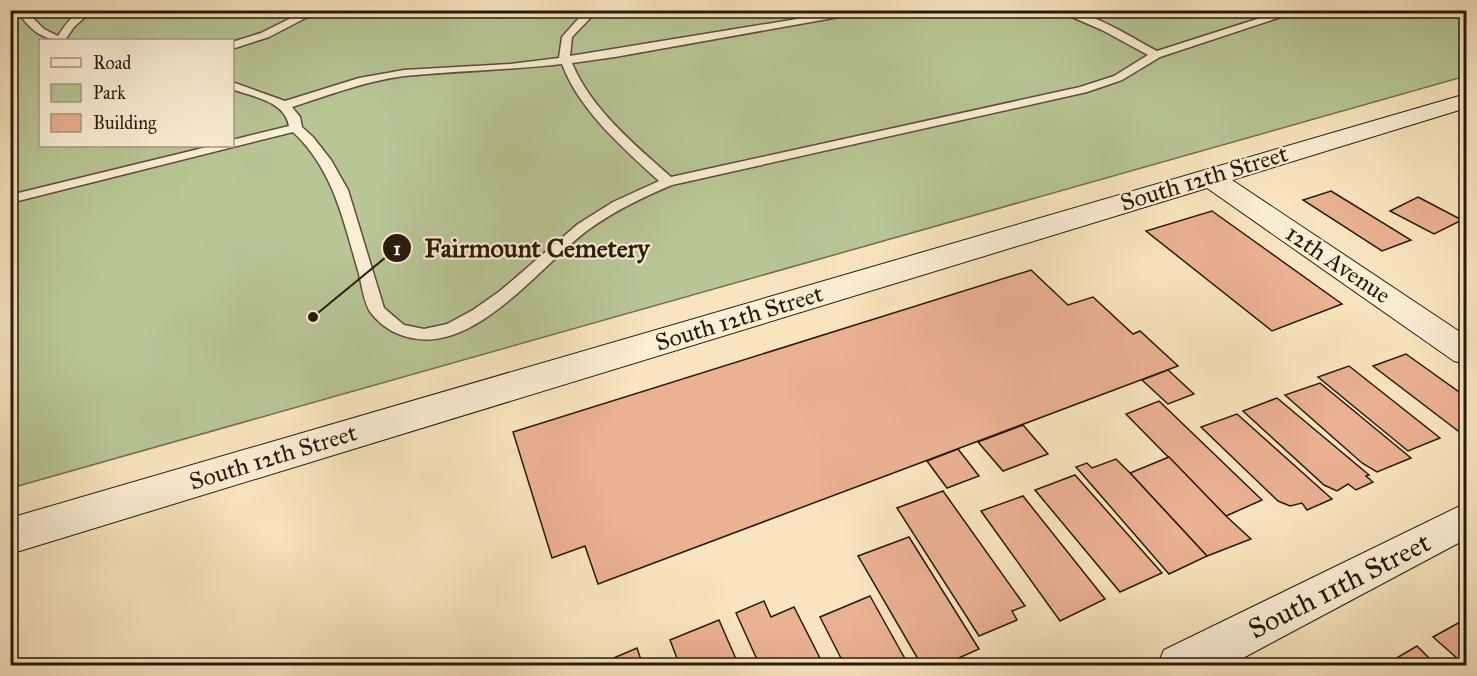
<svg xmlns="http://www.w3.org/2000/svg" width="1477" height="676" font-family="'IM FELL Great Primer',serif">
	<style>
		.green { fill: #b8c696; stroke: #707050; stroke-width: 1.5; fill-rule: evenodd }
		.building { fill: #ebb193; stroke: #281a0a; stroke-width: 1.5 }
		.lines { fill: none; stroke-linecap: round; stroke-linejoin: round }
		.lane-casing { stroke: #5c4d37; stroke-width: 3 }
		.secondary-casing { stroke: #281a0a; stroke-width: 2 }
		.lane { fill: #faeed5; fill-rule: evenodd }
		.secondary { fill: #faeed5; fill-rule: evenodd }
		.labels { text-anchor: middle; stroke-width: 4.5; stroke-linejoin: round; paint-order: stroke }
		.street-label { font-size: 24px; fill: #281a0a; stroke: #faeed5 }
		.near-street-label { font-size: 28px; fill: #281a0a; stroke: #faeed5 }
		.leader { fill: none; stroke: #281a0a; stroke-width: 2 }
		.callout-dot { fill: #281a0a; stroke: #faeed5; stroke-width: 2 }
		.mark-label { font-size: 18px; text-anchor: middle; font-weight: bold; fill: #fff }
		.callout-label { font-size: 26px; text-anchor: middle; font-weight: bold; fill: #281a0a; stroke: #faeed5; stroke-width: 4.5; stroke-linejoin: round; paint-order: stroke }
	</style>
	<rect width="100%" height="100%" fill="#f8e5bf"/>
	<filter id="stains"><feTurbulence type="fractalNoise" baseFrequency=".00333" numOctaves="4"/><feColorMatrix values="0 0 0 0 .2 0 0 0 0 .09 0 0 0 0 .02 0 0 0 .5 -.17"/></filter>
	<radialGradient id="worn" r=".72"><stop offset=".6" stop-color="#630" stop-opacity="0"/><stop offset="1" stop-color="#630" stop-opacity=".3"/></radialGradient>
	<!-- green -->
	<path class="green" d="M11,11H1466V76L11,488ZM40,40H232V146H40Z"/>
	<!-- building -->
	<g class="building">
		<polygon points="1331,191 1411,240 1382,251 1303,200"/>
		<polygon points="1418,197 1462,220 1434,234 1390,211"/>
		<polygon points="1212,211 1342,304 1272,331 1146,231"/>
		<polygon points="1031,270 1068,305 1093,297 1133,334 1140,331 1178,366 598,584 585,546 552,558 513,432"/>
		<polygon points="1406,354 1466,397 1466,437 1373,366"/>
		<polygon points="1349,366 1440,438 1408,451 1318,377"/>
		<polygon points="1168,370 1194,394 1168,404 1142,380"/>
		<polygon points="1320,383 1411,458 1377,472 1362,463 1285,395"/>
		<polygon points="1277,398 1369,475 1366,476 1373,482 1356,490 1348,484 1337,491 1324,485 1243,411"/>
		<polygon points="1159,401 1262,500 1226,516 1126,414"/>
		<polygon points="1237,414 1332,499 1307,510 1302,503 1290,506 1278,501 1201,427"/>
		<polygon points="1023,425 1048,454 1003,471 978,442"/>
		<polygon points="958,449 979,476 947,488 927,461"/>
		<polygon points="1169,457 1226,516 1251,539 1207,556 1130,473"/>
		<polygon points="1116,459 1130,473 1207,556 1169,574 1076,467 1087,463 1092,468"/>
		<polygon points="1075,475 1162,573 1120,592 1035,490"/>
		<polygon points="943,491 1025,606 1012,611 1017,620 979,636 897,508"/>
		<polygon points="1023,496 1105,599 1060,621 981,511"/>
		<polygon points="909,537 979,649 941,666 922,666 858,556"/>
		<polygon points="870,596 909,666 845,666 820,617"/>
		<polygon points="764,601 771,617 794,607 824,666 760,666 736,613"/>
		<polygon points="719,620 739,666 680,666 670,640"/>
		<polygon points="1460,622 1466,629 1466,666 1433,637"/>
		<polygon points="1417,646 1437,666 1383,666"/>
		<polygon points="637,648 643,666 595,666"/>
	</g>
	<g class="lines">
		<!-- lane casing -->
		<g class="lane-casing">
			<g id="lane">
				<path d="M23,10H33L30,15L44,29L58,36C67,22 75,10 93,10L74,27L65,40C44,40 32,32 20,15Z"/>
				<polygon points="307,10 321,10 269,37 232,49 232,42 261,33"/>
				<path d="M586,10H598L572,37L570,56L852,10H878L615,57L572,63C591,109 635,145 671,177L1080,87L1114,76L1148,55L1102,30L1056,10C1092,10 1126,35 1157,51L1285,10H1302L1160,57L1122,80L1087,92L672,185C643,197 614,211 588,230C542,264 477,352 412,338C396,335 382,327 371,313C364,304 362,286 359,274C344,223 334,170 293,132L10,203V195L211,146H232V140L289,126C285,101 253,97 232,89V82L285,101L359,78L404,70L510,64L559,58L562,37ZM562,64C579,110 623,148 659,181L613,202L578,224L500,291L473,310L447,324L424,329L404,325L384,308L348,190L331,160L313,137L302,127L300,117L292,107C329,95 366,81 404,76C457,71 509,70 562,64Z"/>
			</g>
		</g>
		<!-- secondary casing -->
		<g class="secondary-casing">
			<g id="secondary">
				<polygon points="1466,94 1466,108 1232,180 1466,336 1466,364 1454,361 1207,188 10,554 10,518"/>
				<polygon points="1466,503 1466,539 1228,666 1157,666 1164,650"/>
			</g>
		</g>
		<!-- lane -->
		<use href="#lane" class="lane"/>
		<!-- secondary -->
		<use href="#secondary" class="secondary"/>
	</g>
	<g class="labels">
		<!-- street labels -->
		<g class="street-label">
			<text transform="translate(1204 178) rotate(-17)" y="8">South 12th Street</text>
			<text transform="translate(1338 264) rotate(34)" y="8">12th Avenue</text>
			<text transform="translate(739 318) rotate(-17)" y="8">South 12th Street</text>
			<text transform="translate(273 457) rotate(-17)" y="8">South 12th Street</text>
		</g>
		<!-- near-street labels -->
		<g class="near-street-label">
			<text transform="translate(1339 585) rotate(-27)" y="10">South 11th Street</text>
		</g>
	</g>
	<!-- callouts -->
	<path class="leader" d="M313 317L397 248"/>
	<g class="callout-dot">
		<circle cx="313" cy="317" r="6"/>
		<circle cx="397" cy="248" r="15"/>
	</g>
	<g class="mark-label">
		<text x="397" y="255">1</text>
	</g>
	<g class="callout-label">
		<text x="537" y="257">Fairmount Cemetery</text>
	</g>
	<!-- margin -->
	<rect width="1477" height="676" fill="none" stroke="#f8e5bf" stroke-width="36"/>
	<rect x="12" y="12" width="1453" height="652" fill="none" stroke="#281a0a" stroke-width="3"/>
	<rect x="18" y="18" width="1441" height="640" fill="none" stroke="#281a0a" stroke-width="1.5"/>
	<!-- legend -->
	<rect x="39" y="39" width="195" height="108" fill="#faeed5" stroke="#a69984" stroke-width="1.5"/>
	<rect x="51" y="58" width="30" height="9" fill="#faeed5" stroke="#a69984" stroke-width="1.5"/>
	<text x="93" y="69" font-size="18" fill="#281a0a">Road</text>
	<rect x="51" y="84" width="30" height="18" fill="#b8c696" stroke="#a69984" stroke-width="1.5"/>
	<text x="93" y="99" font-size="18" fill="#281a0a">Park</text>
	<rect x="51" y="114" width="30" height="18" fill="#ebb193" stroke="#a69984" stroke-width="1.5"/>
	<text x="93" y="129" font-size="18" fill="#281a0a">Building</text>
	<rect width="100%" height="100%" filter="url(#stains)"/>
	<rect width="100%" height="100%" fill="url(#worn)"/>
</svg>
